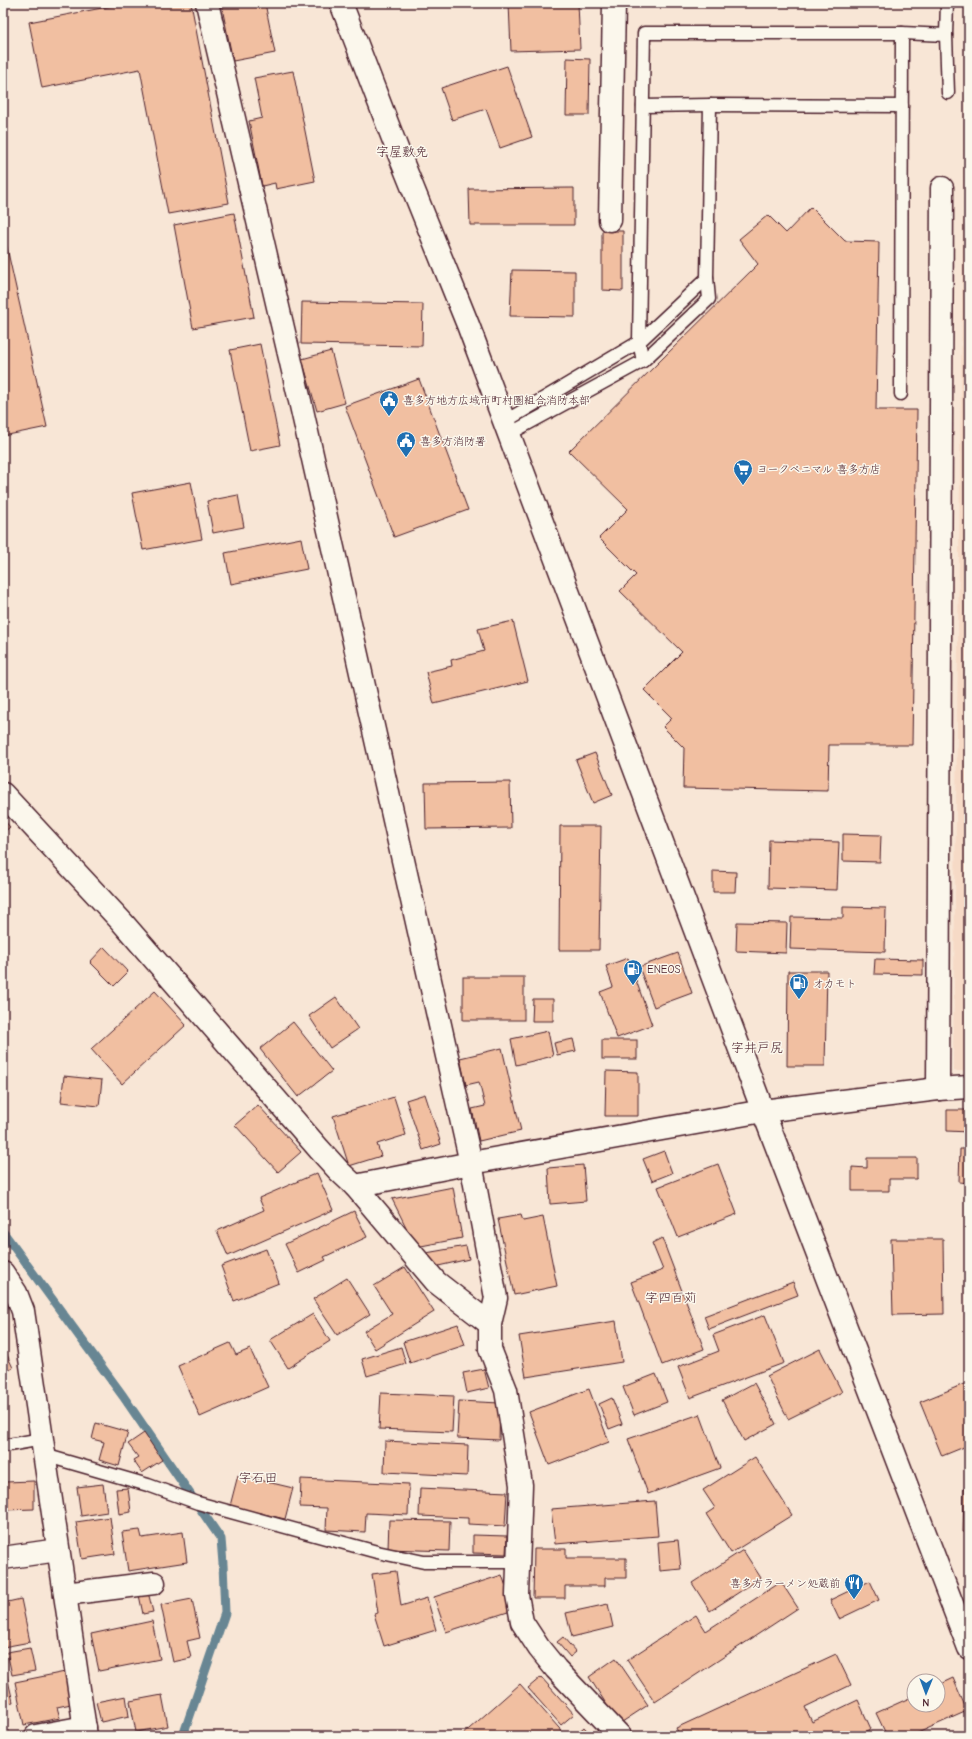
<svg xmlns="http://www.w3.org/2000/svg" width="972" height="1739" font-family="'Comic Neue','Klee One',sans-serif">
	<style>
		.built { fill: #f6dac6 }
		.lines { fill: none; stroke-linecap: round; stroke-linejoin: round }
		.stream { stroke: #688693; stroke-width: 9 }
		.building { fill: #f1bfa1; stroke: #4a1f2b }
		.lane-casing { stroke: #4a1f2b; stroke-width: 15 }
		.street-casing { stroke: #4a1f2b; stroke-width: 25 }
		.secondary-casing { stroke: #4a1f2b; stroke-width: 25 }
		.lane { stroke: #fbf7ec; stroke-width: 12 }
		.street { stroke: #fbf7ec; stroke-width: 22 }
		.secondary { stroke: #fbf7ec; stroke-width: 22 }
		.labels { text-anchor: middle; stroke-width: 3; stroke-linejoin: round; paint-order: stroke }
		.poi-label { font-size: 11px; fill: #4a1f2b; stroke: #fbf7ec; text-anchor: start }
		.quarter-label { font-size: 13px; fill: #4a1f2b; stroke: #fbf7ec }
	</style>
	<rect width="100%" height="100%" fill="#f8e6d6"/>
	<filter id="ink" filterUnits="userSpaceOnUse"><feTurbulence type="fractalNoise" baseFrequency=".025" numOctaves="2"/><feDisplacementMap in="SourceGraphic" scale="8" xChannelSelector="R" yChannelSelector="G"/><feConvolveMatrix kernelMatrix="1 2 1 2 8 2 1 2 1" color-interpolation-filters="sRGB"/></filter>
	<g filter="url(#ink)">
		<!-- built -->
		<polygon class="built" points="964,124 969,124 969,1071 953,1071"/>
		<g class="lines">
			<!-- stream -->
			<polyline class="stream" points="3,1232 123,1396 221,1539 223,1564 225,1613 183,1736"/>
		</g>
		<!-- building -->
		<g class="building">
			<polygon points="128,3 191,3 229,203 168,214 140,69 42,88 29,22"/>
			<polygon points="221,3 265,3 275,53 233,61"/>
			<polygon points="509,3 578,3 580,49 511,51"/>
			<polygon points="567,58 590,59 589,115 566,115"/>
			<polygon points="507,66 532,137 500,148 486,109 452,120 441,88"/>
			<polygon points="293,71 315,181 276,189 275,183 262,186 249,121 262,118 254,78"/>
			<polygon points="574,188 574,225 470,225 469,189"/>
			<polygon points="811,207 845,241 879,242 876,410 917,410 912,745 829,745 828,791 683,788 684,748 663,727 672,718 644,690 682,652 620,591 636,575 599,538 628,509 569,451 758,264 739,239 768,215 786,233"/>
			<polygon points="234,213 254,317 193,328 174,225"/>
			<polygon points="3,230 47,427 3,436"/>
			<polygon points="602,231 623,231 623,291 602,290"/>
			<polygon points="512,270 575,271 575,317 510,316"/>
			<polygon points="302,302 423,304 422,346 301,344"/>
			<polygon points="260,344 280,445 250,451 230,350"/>
			<polygon points="331,351 345,403 317,411 302,359"/>
			<polygon points="419,379 468,510 394,537 345,406"/>
			<polygon points="191,482 202,539 143,550 132,493"/>
			<polygon points="238,495 244,527 213,533 207,501"/>
			<polygon points="301,538 307,569 231,584 225,553"/>
			<polygon points="513,621 528,681 434,704 426,672 452,666 451,660 484,651 478,629"/>
			<polygon points="595,753 612,795 593,803 576,760"/>
			<polygon points="510,782 511,828 426,829 425,783"/>
			<polygon points="3,819 10,827 3,833"/>
			<polygon points="560,826 601,826 599,950 559,950"/>
			<polygon points="843,834 881,835 880,862 843,861"/>
			<polygon points="769,840 839,842 837,890 768,888"/>
			<polygon points="713,871 736,872 735,892 713,892"/>
			<polygon points="843,907 886,908 885,952 790,949 791,917 843,918"/>
			<polygon points="737,922 787,923 786,953 736,951"/>
			<polygon points="104,947 128,972 114,986 90,962"/>
			<polygon points="678,953 692,993 654,1007 639,967"/>
			<polygon points="628,958 652,1025 617,1038 600,992 613,987 606,966"/>
			<polygon points="875,959 923,960 923,975 874,974"/>
			<polygon points="788,971 827,971 825,1066 787,1066"/>
			<rect x="463" y="977" width="61" height="43"/>
			<polygon points="155,991 186,1025 122,1084 91,1049"/>
			<polygon points="336,997 358,1029 330,1048 309,1016"/>
			<polygon points="533,999 553,999 553,1021 532,1021"/>
			<polygon points="293,1022 332,1071 298,1097 260,1049"/>
			<polygon points="548,1031 553,1056 516,1065 511,1039"/>
			<polygon points="573,1039 576,1051 557,1055 554,1043"/>
			<rect x="602" y="1040" width="35" height="19"/>
			<polygon points="502,1048 521,1131 479,1141 472,1109 485,1106 479,1082 466,1085 460,1058"/>
			<polygon points="606,1071 638,1072 638,1116 605,1116"/>
			<polygon points="64,1076 102,1080 99,1106 61,1102"/>
			<polygon points="425,1094 441,1144 423,1150 406,1100"/>
			<polygon points="394,1097 406,1135 377,1144 381,1156 349,1166 333,1116"/>
			<polygon points="258,1105 301,1152 278,1172 235,1125"/>
			<polygon points="947,1110 969,1110 969,1132 947,1131"/>
			<polygon points="960,1149 969,1149 969,1183 959,1182"/>
			<polygon points="664,1151 672,1173 652,1181 643,1159"/>
			<polygon points="867,1158 917,1158 917,1179 889,1179 889,1191 852,1191 852,1167 867,1168"/>
			<polygon points="718,1164 737,1214 678,1237 658,1187"/>
			<polygon points="583,1165 586,1201 550,1204 548,1168"/>
			<polygon points="317,1173 333,1210 228,1256 217,1231 264,1210 259,1198"/>
			<polygon points="453,1187 462,1238 416,1247 392,1199"/>
			<polygon points="354,1211 367,1237 324,1257 326,1260 299,1273 285,1244"/>
			<polygon points="521,1215 523,1221 543,1217 557,1286 514,1295 498,1219"/>
			<polygon points="662,1238 704,1349 662,1365 631,1282 663,1270 652,1243"/>
			<polygon points="891,1239 943,1239 944,1314 893,1315"/>
			<polygon points="466,1246 469,1259 434,1267 426,1253"/>
			<polygon points="266,1249 279,1283 234,1301 221,1266"/>
			<polygon points="405,1267 434,1312 375,1349 364,1331 392,1314 374,1286"/>
			<polygon points="347,1278 370,1314 337,1335 313,1299"/>
			<polygon points="793,1282 798,1295 709,1329 704,1316"/>
			<polygon points="313,1314 330,1341 288,1368 270,1340"/>
			<polygon points="765,1315 784,1363 690,1398 678,1367 719,1351 713,1335"/>
			<polygon points="616,1321 622,1362 526,1377 519,1336"/>
			<polygon points="458,1324 465,1345 410,1363 403,1342"/>
			<polygon points="230,1343 236,1355 250,1349 268,1387 200,1417 178,1366"/>
			<polygon points="3,1346 13,1368 3,1373"/>
			<polygon points="401,1347 406,1364 367,1376 362,1359"/>
			<polygon points="820,1349 842,1392 788,1419 767,1376"/>
			<polygon points="484,1369 489,1388 467,1393 463,1373"/>
			<polygon points="656,1374 667,1402 634,1415 623,1387"/>
			<polygon points="969,1382 969,1445 942,1456 920,1402"/>
			<polygon points="754,1383 776,1424 744,1441 722,1400"/>
			<polygon points="589,1389 609,1442 549,1465 529,1412"/>
			<polygon points="381,1393 454,1396 452,1432 379,1429"/>
			<polygon points="612,1398 622,1424 609,1429 599,1404"/>
			<polygon points="459,1401 500,1403 499,1440 457,1438"/>
			<polygon points="700,1414 720,1468 648,1494 628,1439"/>
			<polygon points="96,1423 128,1432 119,1466 99,1460 104,1442 92,1439"/>
			<polygon points="144,1433 162,1460 142,1473 133,1460 138,1457 128,1444"/>
			<polygon points="385,1441 468,1445 467,1476 384,1472"/>
			<polygon points="755,1457 792,1515 731,1553 706,1514 715,1508 703,1490"/>
			<polygon points="238,1475 293,1488 285,1519 230,1506"/>
			<polygon points="301,1479 409,1484 408,1515 366,1513 365,1532 326,1530 327,1508 300,1507"/>
			<polygon points="34,1481 34,1509 5,1510 5,1482"/>
			<polygon points="103,1484 107,1512 81,1516 77,1487"/>
			<polygon points="128,1488 131,1512 119,1514 116,1489"/>
			<polygon points="420,1488 507,1492 505,1526 468,1524 468,1518 419,1516"/>
			<polygon points="964,1488 969,1488 969,1532 963,1532"/>
			<polygon points="655,1501 658,1536 555,1544 551,1509"/>
			<polygon points="110,1517 115,1554 82,1559 76,1522"/>
			<polygon points="389,1520 450,1521 449,1551 388,1549"/>
			<polygon points="140,1530 142,1538 183,1532 187,1562 128,1571 122,1532"/>
			<polygon points="473,1535 507,1536 506,1554 473,1553"/>
			<polygon points="678,1540 681,1569 660,1571 658,1542"/>
			<polygon points="534,1549 566,1549 566,1558 626,1558 626,1578 605,1578 605,1586 565,1586 565,1598 533,1598"/>
			<polygon points="743,1550 761,1578 710,1611 692,1583"/>
			<polygon points="396,1571 401,1606 427,1598 436,1630 384,1646 374,1614 378,1613 372,1574"/>
			<polygon points="502,1575 514,1610 446,1632 434,1597"/>
			<polygon points="870,1581 879,1600 839,1619 830,1600"/>
			<polygon points="781,1582 798,1608 655,1702 627,1660 696,1615 706,1631"/>
			<polygon points="148,1592 153,1612 143,1614 139,1595"/>
			<polygon points="21,1599 30,1642 3,1647 3,1603"/>
			<polygon points="192,1599 200,1638 187,1641 191,1658 173,1662 161,1605"/>
			<polygon points="608,1604 613,1627 572,1637 566,1613"/>
			<polygon points="152,1621 160,1659 99,1671 91,1634"/>
			<polygon points="563,1637 576,1652 570,1657 557,1642"/>
			<polygon points="30,1648 35,1671 12,1675 7,1652"/>
			<polygon points="836,1654 851,1685 805,1707 812,1722 858,1700 871,1729 857,1736 766,1736 764,1732 755,1736 680,1736 676,1728"/>
			<polygon points="616,1658 648,1705 619,1724 589,1677"/>
			<polygon points="4,1663 13,1702 3,1704 3,1664"/>
			<polygon points="65,1672 71,1704 57,1707 60,1718 24,1725 15,1682"/>
			<polygon points="541,1677 574,1714 561,1725 528,1688"/>
			<polygon points="953,1678 967,1711 911,1736 887,1736 876,1713 914,1696 914,1705 938,1705 938,1685"/>
			<polygon points="520,1684 566,1736 461,1736"/>
			<polygon points="162,1695 168,1726 136,1732 130,1701"/>
			<polygon points="126,1696 129,1716 101,1722 96,1702"/>
			<polygon points="584,1727 592,1736 574,1736"/>
		</g>
		<g class="lines">
			<!-- lane casing -->
			<g class="lane-casing">
				<g id="lane">
					<polyline points="947,3 946,35 948,93"/>
					<polyline points="643,106 710,105 902,106"/>
					<polyline points="643,361 639,342 644,33 902,33 946,35"/>
					<polyline points="901,394 902,33"/>
					<polyline points="504,422 639,342 707,278 710,105"/>
					<polyline points="509,434 643,361 709,299 707,278"/>
					<polyline points="3,1446 42,1439"/>
					<polyline points="44,1455 148,1485 198,1503 377,1552 424,1562 518,1562"/>
				</g>
			</g>
			<!-- street casing -->
			<g class="street-casing">
				<g id="street">
					<polyline points="207,3 300,401 471,1163 496,1298 490,1324 490,1349 506,1390 521,1485 517,1595 522,1622 539,1648 556,1669 620,1736"/>
					<polyline points="610,220 614,3"/>
					<polyline points="3,794 122,922 319,1149 339,1171 355,1186 436,1282 490,1324"/>
					<polyline points="938,1089 942,188"/>
					<polyline points="355,1186 471,1163 763,1111"/>
					<polyline points="3,1273 16,1293 23,1311 86,1736"/>
					<polyline points="3,1558 58,1550"/>
					<polyline points="65,1594 154,1583"/>
					<polyline points="36,1736 85,1727"/>
				</g>
			</g>
			<!-- secondary casing -->
			<g class="secondary-casing">
				<g id="secondary">
					<polyline points="341,3 399,154 468,325 763,1111 969,1648"/>
					<polyline points="763,1111 938,1089 969,1087"/>
				</g>
			</g>
			<!-- lane -->
			<use href="#lane" class="lane"/>
			<!-- street -->
			<use href="#street" class="street"/>
			<!-- secondary -->
			<use href="#secondary" class="secondary"/>
		</g>
	</g>
	<!-- icons -->
	<defs>
		<g id="civic-pin" transform="scale(1)"><path d="M0 17L-7.5 6A9.5 9.5 0 1 1 7.5 6Z" fill="#1f6fb2" stroke="#fbf7ec"/><path d="M-.6-6.5H3V-4.5H.6V-3L4-1V1h2V6H-6V1h2V-1L-.6-3ZM-1.2 2.5V6h2.4V2.5Z" fill="#fff"/></g>
		<g id="supermarket-pin" transform="scale(1)"><path d="M0 17L-7.5 6A9.5 9.5 0 1 1 7.5 6Z" fill="#1f6fb2" stroke="#fbf7ec"/><path d="M-6-5.5h2.5l.6 2H6L4.5 2H-2.5L-4.4-4H-6ZM-1.5 3.2a1.3 1.3 0 1 0 .1 0ZM3 3.2a1.3 1.3 0 1 0 .1 0Z" fill="#fff"/></g>
		<g id="fuel-pin" transform="scale(1)"><path d="M0 17L-7.5 6A9.5 9.5 0 1 1 7.5 6Z" fill="#1f6fb2" stroke="#fbf7ec"/><path d="M-5.5-6h7V0h2V4h1.3V-2.5L3-4.5l.8-.8L6-3V5H2.5V1h-1V6h-7ZM-4.2-4.7v3.2H.2V-4.7Z" fill="#fff"/></g>
		<g id="restaurant-pin" transform="scale(1)"><path d="M0 17L-7.5 6A9.5 9.5 0 1 1 7.5 6Z" fill="#1f6fb2" stroke="#fbf7ec"/><path d="M-5-6h1v4h1v-4h1v4h1v-4h1v5L-1.5 .5V6h-2V.5L-5-1ZM5-6V6H3V1.5H1.5Q1.5-4 5-6Z" fill="#fff"/></g>
	</defs>
	<g fill-rule="evenodd">
		<use href="#civic-pin" x="389" y="400"/>
		<use href="#civic-pin" x="406" y="441"/>
		<use href="#supermarket-pin" x="743" y="469"/>
		<use href="#fuel-pin" x="633" y="969"/>
		<use href="#fuel-pin" x="799" y="983"/>
		<use href="#restaurant-pin" x="854" y="1583"/>
	</g>
	<g class="labels">
		<!-- poi labels -->
		<g class="poi-label">
			<text x="403" y="404">喜多方地方広域市町村圏組合消防本部</text>
			<text x="420" y="445">喜多方消防署</text>
			<text x="757" y="473">ヨークベニマル 喜多方店</text>
			<text x="647" y="973">ENEOS</text>
			<text x="813" y="987">オカモト</text>
			<text x="840" y="1587" text-anchor="end">喜多方ラーメン処蔵前</text>
		</g>
		<!-- quarter labels -->
		<g class="quarter-label">
			<text x="402" y="156">字屋敷免</text>
			<text x="757" y="1052">字井戸尻</text>
			<text x="671" y="1302">字四百苅</text>
			<text x="258" y="1482">字石田</text>
		</g>
	</g>
	<!-- margin -->
	<rect width="972" height="1739" fill="none" stroke="#fbf7ec" stroke-width="16"/>
	<rect x="8" y="8" width="956" height="1723" fill="none" stroke="#4a1f2b" stroke-width="1.5" filter="url(#ink)"/>
	<!-- north arrow -->
	<g transform="translate(926 1693) rotate(181)"><circle r="19" fill="#fbf7ec" stroke="#b4a19f"/>
	<path d="M0-3L7 15L0 10L-7 15Z" fill="#1f6fb2"/>
	<text y="-6" font-size="11" font-weight="bold" text-anchor="middle" fill="#4a1f2b">N</text>
	</g>
</svg>
